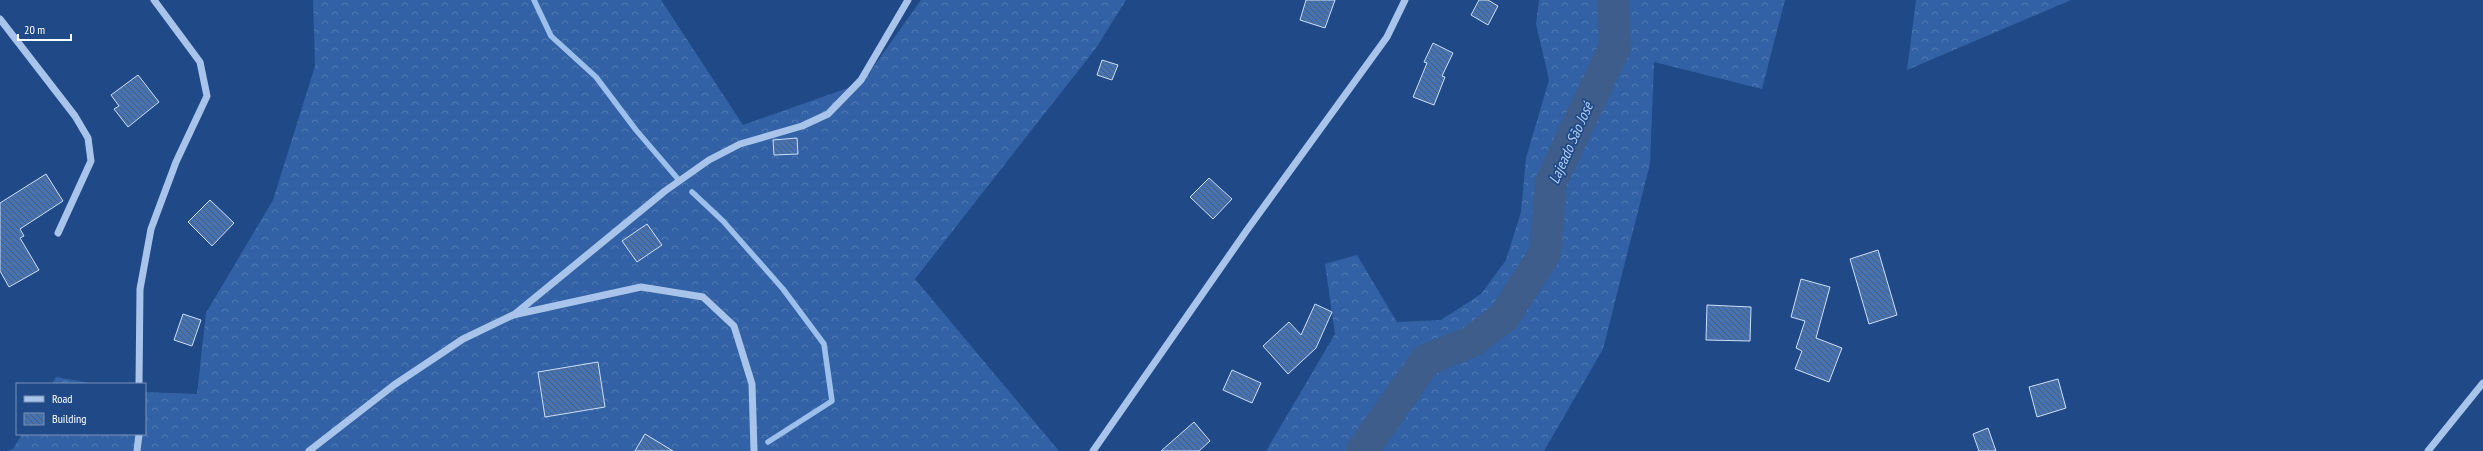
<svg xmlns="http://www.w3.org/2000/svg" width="2483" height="451" font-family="'PT Sans Narrow',sans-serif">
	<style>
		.forest { fill: url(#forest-crowns) }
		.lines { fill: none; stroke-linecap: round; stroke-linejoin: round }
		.stream { stroke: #9cbfec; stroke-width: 5.5 }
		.river { stroke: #3e5d8a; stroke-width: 32 }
		.building { fill: url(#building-back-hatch); stroke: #cddff8 }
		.minor { stroke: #a8c4eb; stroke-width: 7 }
		.labels { text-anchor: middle; stroke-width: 3.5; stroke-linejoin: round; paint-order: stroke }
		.water-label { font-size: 15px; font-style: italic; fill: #b4cef2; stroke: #1f4987 }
	</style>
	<defs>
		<pattern id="forest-crowns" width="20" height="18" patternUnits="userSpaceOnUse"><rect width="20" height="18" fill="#3262a5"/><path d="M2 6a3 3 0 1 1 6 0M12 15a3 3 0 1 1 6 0" fill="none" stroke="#517ab2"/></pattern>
		<pattern id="building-back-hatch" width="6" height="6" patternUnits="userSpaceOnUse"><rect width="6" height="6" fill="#4772b0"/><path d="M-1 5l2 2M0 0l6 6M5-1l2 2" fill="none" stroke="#4a5d79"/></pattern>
	</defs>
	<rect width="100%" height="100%" fill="#1f4987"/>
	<!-- forest -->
	<g class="forest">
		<polygon points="313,0 661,0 743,125 862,83 921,0 1126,0 1096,48 915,279 1059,451 6,451 13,449 22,434 145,434 145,392 197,394 206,313 273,200 315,66"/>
		<polygon points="1539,0 1785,0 1762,89 1654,62 1650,164 1603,349 1544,451 1266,451 1335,334 1325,264 1357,255 1397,322 1441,320 1481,294 1506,260 1521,212 1526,158 1549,80 1536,24"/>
		<polygon points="1916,0 2071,0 1907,70"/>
		<polygon points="56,377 95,384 52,384"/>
	</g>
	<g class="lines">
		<!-- stream -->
		<g class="stream">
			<polyline points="534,0 551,36 596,77 636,130 678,179"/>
			<polyline points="692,192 723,221 783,289 824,344 832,401 768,442"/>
		</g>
		<!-- river -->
		<polyline class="river" points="1362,451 1426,360 1471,342 1504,317 1545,253 1551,182 1615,47 1613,0"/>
	</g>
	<!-- building -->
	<g class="building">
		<polygon points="1306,0 1335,0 1325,28 1300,20"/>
		<polygon points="1479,0 1488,0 1498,6 1488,25 1471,15"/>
		<polygon points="1433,43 1453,53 1442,76 1445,77 1434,105 1413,97 1427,63 1424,62"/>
		<polygon points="1102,60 1118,65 1112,80 1097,75"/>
		<polygon points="138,75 159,102 128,127 114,109 119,106 111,95"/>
		<polygon points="797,138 798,154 774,155 773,140"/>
		<polygon points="46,174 63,201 20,229 24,236 20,238 39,270 9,287 0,271 0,203"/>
		<polygon points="1209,178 1232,199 1213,219 1190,197"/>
		<polygon points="210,200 234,223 212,246 188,222"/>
		<polygon points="647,224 662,245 637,262 622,241"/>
		<polygon points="1878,250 1897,315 1869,324 1850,259"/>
		<polygon points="1801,279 1830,287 1816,338 1842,348 1829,382 1795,369 1802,351 1796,348 1805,321 1791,317"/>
		<polygon points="1315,304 1332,312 1316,348 1288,374 1263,346 1289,322 1301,335"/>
		<polygon points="1707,305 1751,307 1750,341 1706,340"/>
		<polygon points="183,314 201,320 192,346 174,340"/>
		<polygon points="598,362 605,407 545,417 538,372"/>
		<polygon points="1232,370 1261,383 1252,403 1223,390"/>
		<polygon points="2058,379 2066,408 2037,417 2029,387"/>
		<polygon points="1194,422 1210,441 1199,451 1161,451"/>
		<polygon points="1988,428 1996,451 1979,451 1973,434"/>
		<polygon points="645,434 673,451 635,451"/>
	</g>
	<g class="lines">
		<!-- minor -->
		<g class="minor">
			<polyline points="0,19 75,116 88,138 91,161 58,233"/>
			<polyline points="515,314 665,191 709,160 740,144 802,126 828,114 861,80 908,0"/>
			<polyline points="139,384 140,289 151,229 176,162 207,96 200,62 154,0"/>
			<polyline points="137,451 139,434"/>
			<polyline points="309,451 394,385 463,339 513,315 641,287 703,297 734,326 752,384 754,451"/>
			<polyline points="1093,451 1247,230 1387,37 1405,0"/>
			<polyline points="2428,451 2483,383"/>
		</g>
	</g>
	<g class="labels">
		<!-- water labels -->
		<g class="water-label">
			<text transform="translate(1571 143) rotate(-66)" y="5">Lajeado São José</text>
		</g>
	</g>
	<!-- legend -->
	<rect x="16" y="383" width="130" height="52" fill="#1f4987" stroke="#7992b7"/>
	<rect x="24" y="396" width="20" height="6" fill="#a8c4eb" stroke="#7992b7"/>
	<text x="52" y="403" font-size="12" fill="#ffffff">Road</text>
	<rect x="24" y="413" width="20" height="12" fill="url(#building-back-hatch)" stroke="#7992b7"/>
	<text x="52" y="423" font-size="12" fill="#ffffff">Building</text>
	<!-- scale -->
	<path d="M18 34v6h53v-6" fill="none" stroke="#ffffff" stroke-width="2"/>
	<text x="24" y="34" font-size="12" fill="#ffffff" stroke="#1f4987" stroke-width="3" paint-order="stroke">20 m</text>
</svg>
